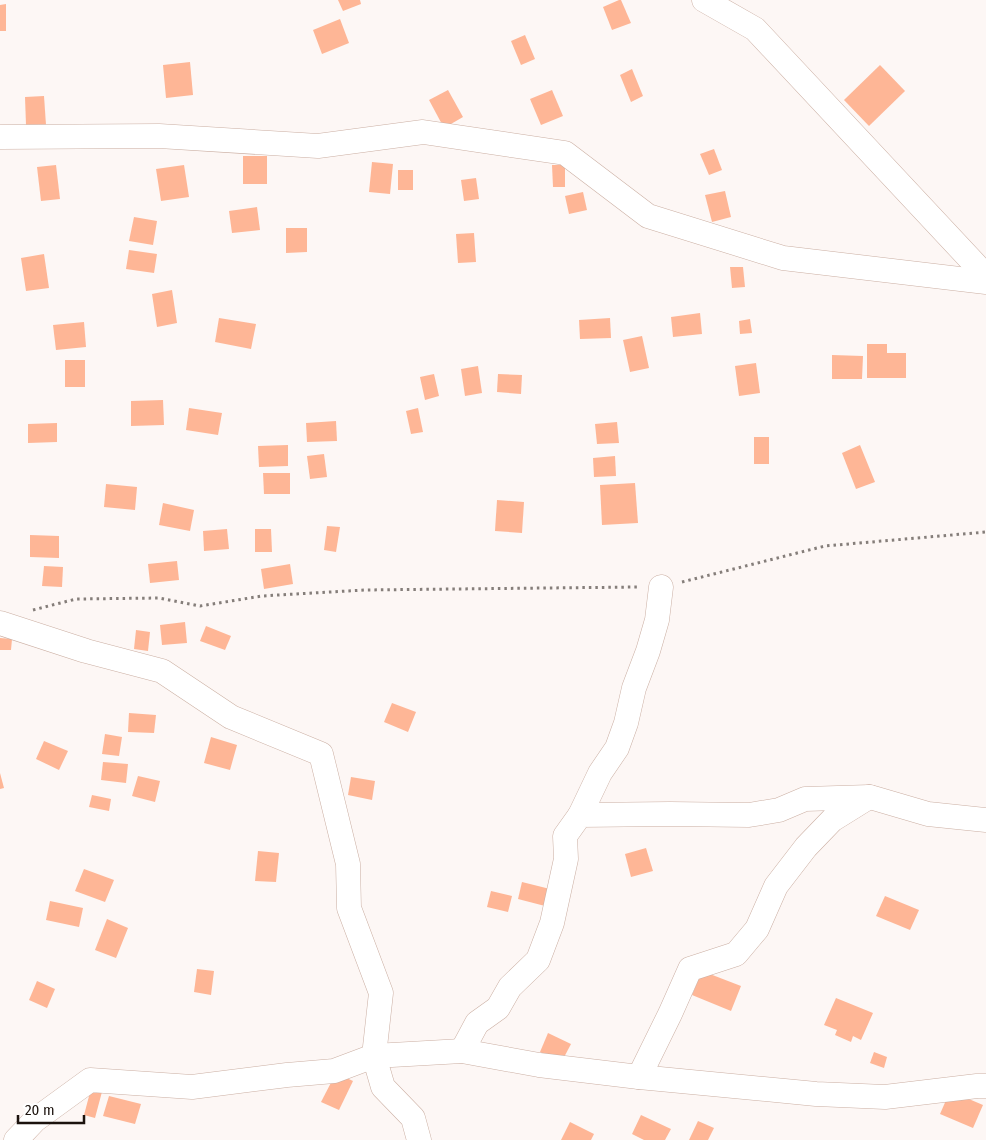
<svg xmlns="http://www.w3.org/2000/svg" width="986" height="1140" font-family="'Fira Sans Condensed',sans-serif">
	<style>
		.building { fill: #feb696 }
		.lines { fill: none; stroke-linecap: round; stroke-linejoin: round }
		.minor-casing { stroke: #cbafa3; stroke-width: 25 }
		.path { stroke: #857e7a; stroke-width: 3; stroke-dasharray: 2.5 4; stroke-linecap: butt }
		.minor { stroke: #fff; stroke-width: 24 }
	</style>
	<rect width="100%" height="100%" fill="#fdf7f5"/>
	<!-- building -->
	<g class="building">
		<polygon points="338,0 360,0 361,4 343,11"/>
		<polygon points="619,0 621,0 631,23 612,30 603,7"/>
		<polygon points="6,4 6,31 0,31 0,5"/>
		<polygon points="340,19 349,43 322,54 313,30"/>
		<polygon points="525,35 535,59 521,65 511,41"/>
		<polygon points="190,62 193,95 166,98 163,65"/>
		<polygon points="880,65 905,91 869,126 844,100"/>
		<polygon points="632,69 643,96 631,102 620,75"/>
		<polygon points="448,90 463,117 444,128 429,100"/>
		<polygon points="552,90 563,116 541,125 530,99"/>
		<polygon points="44,96 46,125 26,125 25,97"/>
		<polygon points="714,149 722,170 709,175 700,154"/>
		<rect x="243" y="156" width="24" height="28"/>
		<polygon points="372,162 393,164 390,194 369,192"/>
		<polygon points="56,165 60,199 41,201 37,167"/>
		<polygon points="184,165 189,197 161,201 156,169"/>
		<polygon points="552,165 565,165 565,187 553,187"/>
		<rect x="398" y="170" width="15" height="20"/>
		<polygon points="476,178 479,199 464,201 461,180"/>
		<polygon points="725,191 731,217 712,222 705,195"/>
		<polygon points="583,192 587,210 569,214 565,196"/>
		<polygon points="257,207 260,230 232,233 229,211"/>
		<polygon points="134,217 157,221 153,245 129,241"/>
		<polygon points="286,228 307,228 307,252 286,253"/>
		<polygon points="474,233 476,262 458,263 456,234"/>
		<polygon points="129,250 157,254 154,273 126,269"/>
		<polygon points="44,254 49,288 26,291 21,258"/>
		<polygon points="730,267 743,267 745,287 732,288"/>
		<polygon points="172,290 177,323 157,327 152,294"/>
		<polygon points="700,313 702,334 673,337 671,317"/>
		<polygon points="219,318 256,324 251,349 215,342"/>
		<polygon points="610,318 611,338 580,339 579,320"/>
		<polygon points="750,319 752,333 740,334 739,321"/>
		<polygon points="84,322 86,347 56,350 53,325"/>
		<polygon points="642,336 649,368 630,372 623,340"/>
		<polygon points="867,344 887,344 887,353 906,353 906,378 867,378"/>
		<polygon points="832,355 863,356 862,379 832,379"/>
		<rect x="65" y="360" width="20" height="27"/>
		<polygon points="756,363 760,393 739,396 735,366"/>
		<polygon points="478,366 482,393 465,396 461,369"/>
		<polygon points="434,374 439,396 425,400 420,377"/>
		<polygon points="498,374 522,375 521,394 497,392"/>
		<polygon points="163,400 164,425 131,426 131,401"/>
		<polygon points="189,408 222,413 218,435 186,430"/>
		<polygon points="418,408 423,432 411,434 406,411"/>
		<polygon points="336,421 337,441 307,442 306,423"/>
		<polygon points="617,422 619,443 597,444 595,424"/>
		<polygon points="57,423 57,442 28,443 28,424"/>
		<rect x="754" y="437" width="15" height="27"/>
		<polygon points="288,445 288,466 259,467 258,446"/>
		<polygon points="860,445 875,482 856,489 842,453"/>
		<polygon points="324,454 327,477 310,479 307,456"/>
		<polygon points="615,456 616,476 594,477 593,458"/>
		<polygon points="263,473 290,473 290,494 264,494"/>
		<polygon points="635,483 638,523 602,525 600,485"/>
		<polygon points="106,484 137,487 135,510 104,507"/>
		<polygon points="497,500 524,502 522,533 495,531"/>
		<polygon points="163,503 194,510 190,531 159,525"/>
		<polygon points="327,526 340,527 336,552 324,550"/>
		<polygon points="227,529 229,549 204,551 203,531"/>
		<polygon points="255,529 271,529 272,552 255,552"/>
		<polygon points="30,535 59,536 59,558 30,557"/>
		<polygon points="177,561 179,580 150,583 148,564"/>
		<polygon points="290,564 293,584 264,589 261,569"/>
		<polygon points="44,566 63,567 62,587 42,586"/>
		<polygon points="185,622 187,643 162,645 160,625"/>
		<polygon points="206,626 231,636 225,650 200,641"/>
		<polygon points="136,630 150,632 148,651 134,649"/>
		<polygon points="0,638 12,639 11,650 0,650"/>
		<polygon points="392,703 416,712 408,732 384,722"/>
		<polygon points="129,713 156,715 154,733 128,732"/>
		<polygon points="105,734 122,737 119,756 102,754"/>
		<polygon points="211,737 237,745 230,770 204,763"/>
		<polygon points="44,741 68,751 59,770 36,759"/>
		<polygon points="103,762 128,764 126,783 101,780"/>
		<polygon points="0,773 4,788 0,789"/>
		<polygon points="138,776 160,781 155,802 132,796"/>
		<polygon points="351,777 375,781 372,800 348,795"/>
		<polygon points="92,795 111,799 109,811 89,807"/>
		<polygon points="646,848 653,871 631,877 625,854"/>
		<polygon points="258,851 279,853 276,882 255,881"/>
		<polygon points="84,869 114,880 105,902 75,891"/>
		<polygon points="522,882 550,889 545,906 518,899"/>
		<polygon points="491,891 512,896 508,912 487,907"/>
		<polygon points="885,896 919,910 910,930 876,916"/>
		<polygon points="50,901 83,908 79,927 46,920"/>
		<polygon points="107,919 128,928 116,958 95,950"/>
		<polygon points="197,969 214,971 211,995 194,992"/>
		<polygon points="702,971 741,986 731,1011 692,995"/>
		<polygon points="37,981 55,989 47,1008 29,1000"/>
		<polygon points="836,998 873,1013 861,1040 853,1036 851,1042 835,1035 837,1030 824,1025"/>
		<polygon points="548,1033 571,1044 561,1063 540,1052"/>
		<polygon points="874,1052 887,1057 884,1068 870,1063"/>
		<polygon points="336,1073 353,1081 339,1110 321,1102"/>
		<polygon points="92,1085 103,1088 95,1118 84,1115"/>
		<polygon points="950,1091 983,1105 973,1128 940,1114"/>
		<polygon points="109,1096 141,1104 135,1124 103,1116"/>
		<polygon points="641,1115 671,1129 665,1140 644,1140 632,1134"/>
		<polygon points="698,1121 714,1128 708,1140 689,1140"/>
		<polygon points="570,1122 594,1134 591,1140 561,1140"/>
	</g>
	<g class="lines">
		<!-- minor casing -->
		<g class="minor-casing">
			<g id="minor">
				<polyline points="704,0 755,29 986,276"/>
				<polyline points="0,137 159,136 318,146 423,132 565,153 648,216 783,258 986,282"/>
				<polyline points="0,623 86,651 162,671 231,717 321,754 348,864 349,908 381,993 374,1056 383,1087 413,1118 419,1140"/>
				<polyline points="580,815 600,773 617,748 626,723 634,688 648,651 657,620 661,587"/>
				<polyline points="462,1051 477,1023 498,1008 510,987 538,960 552,923 566,859 565,836 580,815 670,814 749,815 779,810 805,799 870,797 928,814 986,820"/>
				<polyline points="639,1077 670,1014 690,969 736,954 757,929 776,886 806,847 832,820 869,797"/>
				<polyline points="16,1140 35,1120 90,1080 192,1087 287,1075 334,1071 374,1056 462,1051 539,1065 639,1077 816,1094 885,1097 977,1086 986,1086"/>
			</g>
		</g>
		<!-- path -->
		<g class="path">
			<polyline points="682,582 825,546 986,532"/>
			<polyline points="33,610 76,599 159,598 200,606 262,596 364,590 639,587"/>
		</g>
		<!-- minor -->
		<use href="#minor" class="minor"/>
	</g>
	<!-- scale -->
	<path d="M18 1115v8h66v-8" fill="none" stroke="#1b120d" stroke-width="2.5"/>
	<text x="25" y="1115" font-size="15" fill="#1b120d" stroke="#ffffff" stroke-width="4" paint-order="stroke">20 m</text>
</svg>
